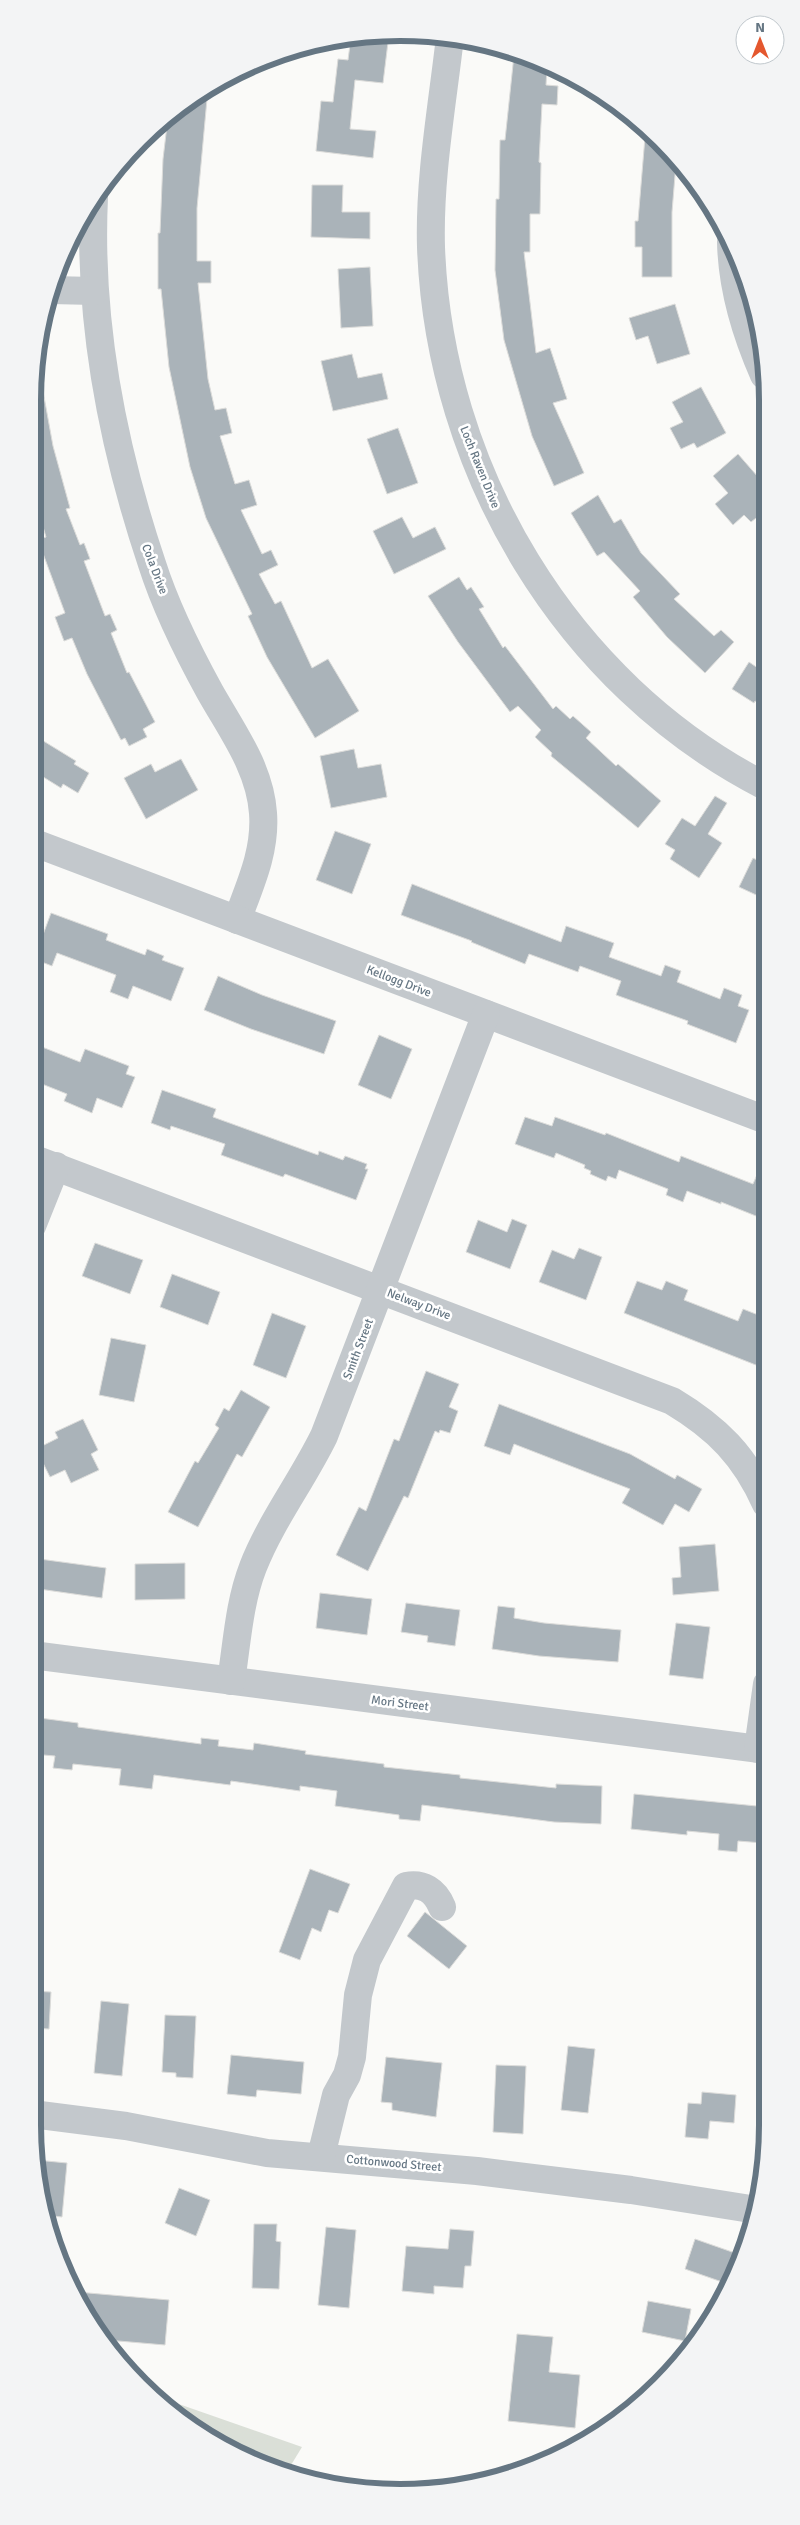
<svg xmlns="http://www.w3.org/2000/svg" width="800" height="2525" font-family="Signika,sans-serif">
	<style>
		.green { fill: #dadfd7 }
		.building { fill: #aab3b9; stroke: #dcdcda }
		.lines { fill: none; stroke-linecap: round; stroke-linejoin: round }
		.minor { stroke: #c3c8cc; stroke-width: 28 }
		.labels { text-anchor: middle; stroke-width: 5; stroke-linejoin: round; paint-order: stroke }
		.street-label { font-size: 12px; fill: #657683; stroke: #fff }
		.rim { fill: none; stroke: #657683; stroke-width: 6 }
	</style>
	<rect width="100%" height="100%" fill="#fafaf8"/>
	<!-- green -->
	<polygon class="green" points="153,2395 302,2447 288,2470 237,2454 177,2417"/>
	<!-- building -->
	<g class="building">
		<polygon points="389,34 383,83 355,80 350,129 376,131 373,158 316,151 321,101 333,102 338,59 348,60 351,37"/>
		<polygon points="514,55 547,68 546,85 558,86 557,105 542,104 539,162 541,163 540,214 530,214 530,252 524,252 536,353 550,348 567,399 553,403 584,473 554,486 532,436 504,340 495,270 496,199 499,199 500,140 505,140"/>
		<polygon points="208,88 197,208 197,261 211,261 211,283 198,283 208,379 215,410 226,408 232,433 220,436 235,484 249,480 257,505 241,510 262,554 271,550 278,565 259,574 275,604 281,601 312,668 328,659 359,711 315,738 267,657 248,616 252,614 206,518 190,467 169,367 161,289 158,289 158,233 160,233 163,159 168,117 196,94"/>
		<polygon points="645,137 660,140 676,163 672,212 672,277 642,277 642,247 635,247 635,221 638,221"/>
		<polygon points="312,185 343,185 342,212 370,212 370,239 311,237"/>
		<polygon points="370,267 373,326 341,328 338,269"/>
		<polygon points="675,304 690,354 657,364 648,336 636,340 629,318"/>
		<polygon points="352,354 358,378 382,373 388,399 333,411 321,361"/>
		<polygon points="34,380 41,380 53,446 70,508 66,509 80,545 84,543 90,559 84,561 105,616 110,614 117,630 111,633 127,673 129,672 155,722 143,729 147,737 129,746 125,738 121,740 87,674 72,638 64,641 55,617 65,613 38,540 46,537 32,489"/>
		<polygon points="701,387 726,433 697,448 694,443 681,449 670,428 683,422 672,402"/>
		<polygon points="398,428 418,483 387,494 367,439"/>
		<polygon points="738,454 765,485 765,511 751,522 744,515 733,525 715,504 728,493 713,476"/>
		<polygon points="598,495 614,523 621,519 641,553 680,594 674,599 714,636 721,630 734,642 705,673 667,637 633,597 640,591 604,552 597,556 571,513"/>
		<polygon points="402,517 413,538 435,527 446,549 394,574 373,531"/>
		<polygon points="459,577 467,590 471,587 484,607 479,609 503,648 505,646 553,709 556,706 570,719 573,716 591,732 586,738 616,766 618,764 661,801 638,828 551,756 552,753 535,737 541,730 518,706 510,712 458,642 428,596"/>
		<polygon points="749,662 765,673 765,707 755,701 754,703 732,689"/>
		<polygon points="32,734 76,761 74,764 89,773 78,793 63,784 61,788 32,770"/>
		<polygon points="354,749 358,768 381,764 387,797 331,808 320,756"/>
		<polygon points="181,759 198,790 146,819 124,778 151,764 155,772"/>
		<polygon points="715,796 727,803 708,834 722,843 699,878 670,859 675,850 665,844 682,818 695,826"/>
		<polygon points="335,831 371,844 352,894 316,880"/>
		<polygon points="753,858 765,864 765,899 739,887"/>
		<polygon points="412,884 561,942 566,926 614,943 609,957 661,976 665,965 681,971 677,982 720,999 724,988 742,995 738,1006 749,1010 736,1043 687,1024 688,1021 616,995 621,981 580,966 578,972 529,954 525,964 471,942 472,941 401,915"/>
		<polygon points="51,913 108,934 106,940 145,955 147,949 164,956 162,960 184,968 171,1001 133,986 128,999 110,992 116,975 57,953 52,966 34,959"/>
		<polygon points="218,976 262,995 336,1021 324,1054 251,1029 204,1010"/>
		<polygon points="379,1035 412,1049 391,1099 358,1085"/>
		<polygon points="32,1043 80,1062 85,1049 129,1066 126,1074 135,1077 122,1108 97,1098 92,1113 64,1101 67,1094 32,1080"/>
		<polygon points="162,1090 216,1109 213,1117 318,1155 319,1151 343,1160 345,1156 367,1164 365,1169 368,1169 356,1200 285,1174 283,1177 221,1155 225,1144 171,1126 170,1130 151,1123"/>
		<polygon points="525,1117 552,1126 555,1117 605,1135 606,1133 679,1162 681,1156 753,1184 766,1154 766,1220 721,1202 721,1204 687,1191 683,1202 666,1195 668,1189 619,1170 616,1179 608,1176 606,1181 590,1174 591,1171 584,1168 585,1165 556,1153 554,1158 515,1144"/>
		<polygon points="512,1219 527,1225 510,1269 466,1252 478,1220 507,1232"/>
		<polygon points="95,1243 143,1260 130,1294 82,1276"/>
		<polygon points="579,1248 602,1257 586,1300 539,1282 552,1250 574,1259"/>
		<polygon points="172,1274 220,1292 208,1325 160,1307"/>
		<polygon points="637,1281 662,1290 666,1281 688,1290 684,1300 738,1321 743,1309 766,1318 766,1369 624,1313"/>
		<polygon points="272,1313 306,1326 286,1378 253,1365"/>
		<polygon points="111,1338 146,1345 134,1402 99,1395"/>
		<polygon points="426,1371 459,1384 449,1407 458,1411 450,1433 440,1430 439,1433 435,1431 408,1498 404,1496 368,1571 336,1555 359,1507 366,1511 394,1439 399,1441"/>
		<polygon points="241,1390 270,1407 242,1457 237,1454 198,1527 168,1512 195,1461 198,1463 219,1428 215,1425 224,1408 229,1411"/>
		<polygon points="499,1404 630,1454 675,1479 677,1475 702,1489 689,1512 675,1504 663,1525 622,1503 630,1489 514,1444 510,1455 484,1446"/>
		<polygon points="83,1419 98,1450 91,1454 99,1470 71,1483 65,1470 50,1477 36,1449 58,1438 55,1432"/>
		<polygon points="715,1544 719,1591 673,1595 672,1578 681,1577 679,1547"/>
		<polygon points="32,1558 106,1568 102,1598 32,1588"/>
		<polygon points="185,1563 185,1599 135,1600 135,1564"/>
		<polygon points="320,1593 372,1599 367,1635 316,1628"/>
		<polygon points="406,1603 460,1610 455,1646 427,1642 428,1636 401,1632"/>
		<polygon points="498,1606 515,1608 514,1618 544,1623 621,1630 618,1662 539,1656 492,1649"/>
		<polygon points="676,1623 710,1627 703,1679 669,1675"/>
		<polygon points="32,1717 78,1723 78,1727 201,1744 201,1738 219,1740 218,1746 253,1750 254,1743 306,1751 305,1754 384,1764 384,1767 460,1775 460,1778 556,1788 556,1784 602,1786 601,1824 554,1822 422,1805 420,1821 399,1819 399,1815 335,1806 337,1791 300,1786 300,1791 231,1781 230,1785 154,1775 152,1789 119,1785 121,1769 73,1764 72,1770 53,1768 55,1756 32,1754"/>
		<polygon points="634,1794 767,1807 763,1843 738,1841 737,1852 718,1850 719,1834 687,1831 687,1835 631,1829"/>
		<polygon points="310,1869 350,1884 338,1913 329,1910 321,1932 312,1928 300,1960 279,1952"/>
		<polygon points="425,1912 467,1946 449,1969 407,1936"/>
		<polygon points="32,1991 51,1992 49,2029 32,2028"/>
		<polygon points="101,2001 129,2004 122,2076 94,2073"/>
		<polygon points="165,2015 196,2016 193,2078 176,2077 176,2073 162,2072"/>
		<polygon points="568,2046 595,2049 588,2113 561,2110"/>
		<polygon points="231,2055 304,2062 301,2094 257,2090 256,2097 227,2094"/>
		<polygon points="386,2057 442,2063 436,2117 392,2110 392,2103 381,2102"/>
		<polygon points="496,2065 526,2066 523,2134 493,2132"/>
		<polygon points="702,2092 736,2095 734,2123 710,2121 708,2139 685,2137 688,2103 701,2104"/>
		<polygon points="36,2160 67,2163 62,2217 45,2215 40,2196"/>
		<polygon points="179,2188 210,2200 196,2236 165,2223"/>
		<polygon points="254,2224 277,2224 276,2241 281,2242 279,2289 252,2288"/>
		<polygon points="326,2227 356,2230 349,2308 318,2305"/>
		<polygon points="450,2229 474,2231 471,2266 465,2266 463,2288 434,2286 434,2294 402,2291 406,2246 448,2249"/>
		<polygon points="695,2239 735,2253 725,2283 685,2269"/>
		<polygon points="77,2292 169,2300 165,2345 107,2340"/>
		<polygon points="648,2301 691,2309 685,2341 642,2332"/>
		<polygon points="517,2334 553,2337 549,2372 580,2375 575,2428 508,2421"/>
	</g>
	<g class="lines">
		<!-- minor -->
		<g class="minor">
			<path d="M450,37C442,107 429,178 431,247C439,470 566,684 765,786"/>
			<path d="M94,197C88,323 112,445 152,564C166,608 188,652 210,692C232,731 260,768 263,813C266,851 250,885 237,920"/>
			<path d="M731,242C732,289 745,332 764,375"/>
			<polyline points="51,290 94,291"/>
			<polyline points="32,842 766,1120"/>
			<path d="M32,1158L672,1401C717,1428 745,1456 766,1504"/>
			<polyline points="32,1226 56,1166"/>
			<polyline points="32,1655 767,1750"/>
			<path d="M231,1681C237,1643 239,1603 253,1567C271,1521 302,1481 324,1436L486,1014"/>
			<polyline points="758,1749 767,1684"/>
			<polyline points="32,2114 126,2126 267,2153 477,2171 631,2190 757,2210"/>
			<path d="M321,2156L336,2095L347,2075L352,2057L358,1995L367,1960L406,1886C423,1883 435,1890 442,1907"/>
		</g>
	</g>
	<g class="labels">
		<!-- street labels -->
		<g class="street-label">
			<text transform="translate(480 467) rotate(68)" y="4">Loch Raven Drive</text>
			<text transform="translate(155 569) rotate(69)" y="4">Cola Drive</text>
			<text transform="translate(399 981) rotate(21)" y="4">Kellogg Drive</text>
			<text transform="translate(419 1304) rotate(21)" y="4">Nelway Drive</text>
			<text transform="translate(358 1349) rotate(-69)" y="4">Smith Street</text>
			<text transform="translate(400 1703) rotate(7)" y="4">Mori Street</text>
			<text transform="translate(394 2163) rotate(5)" y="4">Cottonwood Street</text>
		</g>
	</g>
	<!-- crop -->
	<path d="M0 0H800V2525H0ZM400 41H400A359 359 0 0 1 759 400V2125A359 359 0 0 1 400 2484H400A359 359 0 0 1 41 2125V400A359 359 0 0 1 400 41Z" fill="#f3f4f5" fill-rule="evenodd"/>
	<path class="rim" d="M400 41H400A359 359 0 0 1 759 400V2125A359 359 0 0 1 400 2484H400A359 359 0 0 1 41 2125V400A359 359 0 0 1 400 41Z"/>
	<!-- north arrow -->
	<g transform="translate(760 40)"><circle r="24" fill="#ffffff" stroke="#c1c8cd"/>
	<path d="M0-4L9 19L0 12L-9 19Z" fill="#e4572e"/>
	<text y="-8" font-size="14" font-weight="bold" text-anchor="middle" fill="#657683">N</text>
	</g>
</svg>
